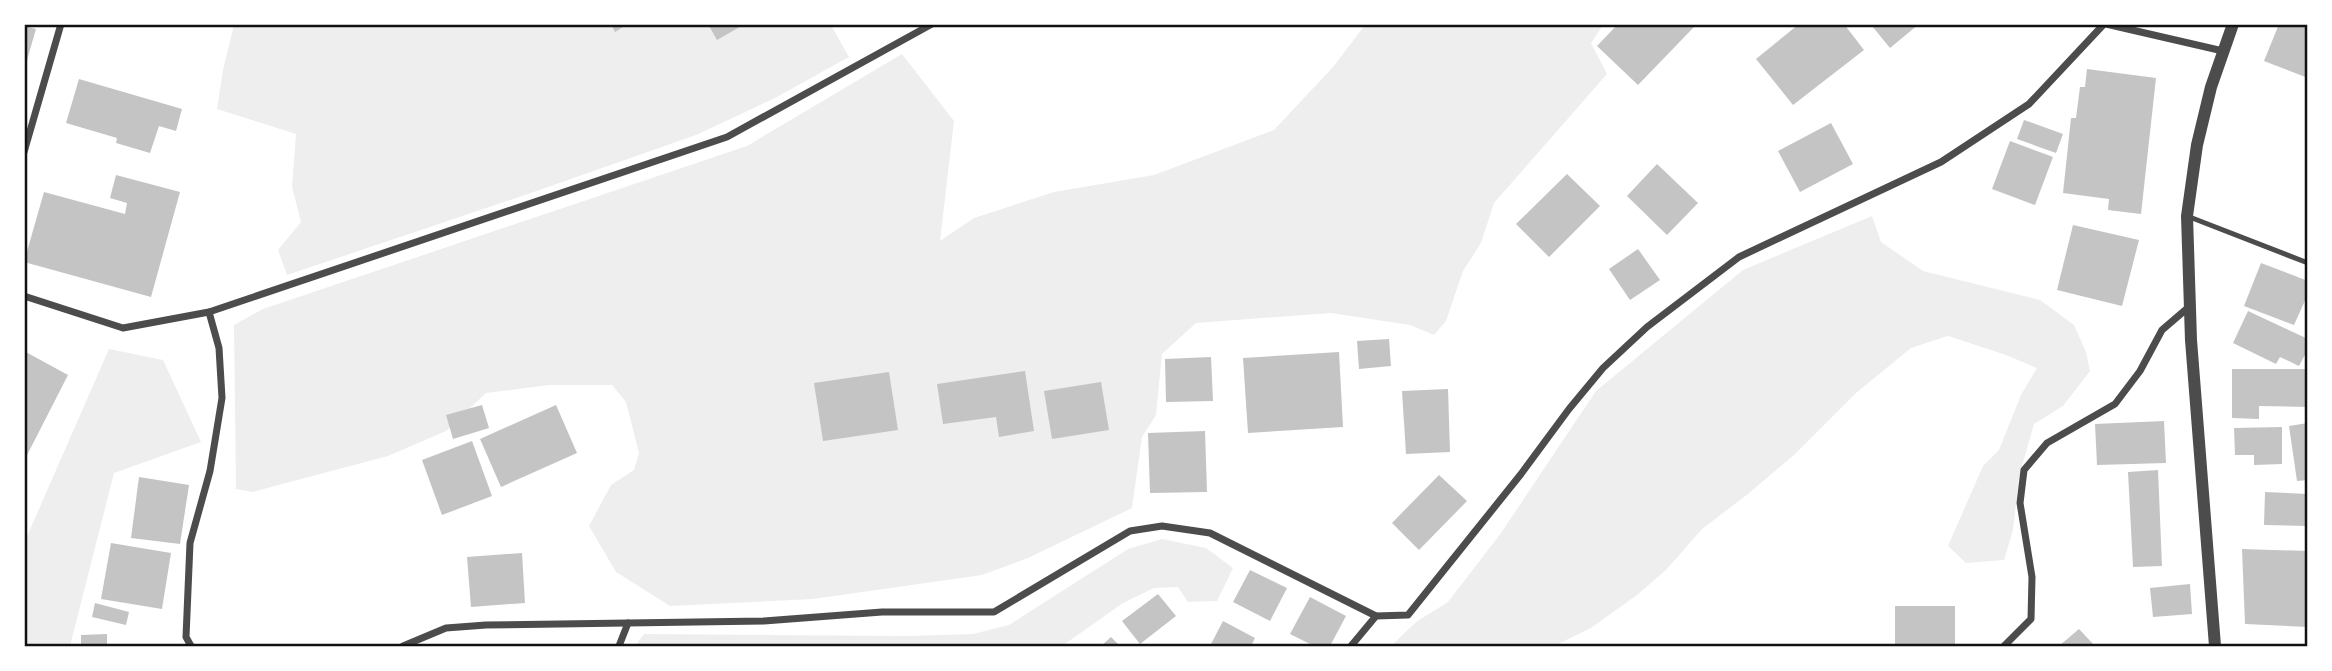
<svg xmlns="http://www.w3.org/2000/svg" width="2332" height="671" font-family="'Varela Round',sans-serif">
	<style>
		.green { fill: #eee }
		.building { fill: #c4c4c4 }
		.lines { fill: none; stroke-linecap: round; stroke-linejoin: round }
		.service { stroke: #4c4c4c; stroke-width: 5 }
		.minor { stroke: #4c4c4c; stroke-width: 7 }
		.tertiary { stroke: #4c4c4c; stroke-width: 12 }
		.neatline { fill: none; stroke: #111; stroke-width: 2.5 }
	</style>
	<rect width="100%" height="100%" fill="#fff"/>
	<!-- green -->
	<g class="green">
		<polygon points="234,25 831,25 849,57 775,98 696,135 528,194 287,275 278,250 301,222 292,187 296,134 217,109 223,70"/>
		<polygon points="1365,25 1603,25 1591,43 1607,74 1494,203 1481,243 1463,271 1446,321 1434,335 1410,325 1331,313 1196,323 1162,354 1156,415 1142,437 1132,508 1028,558 982,575 813,599 670,606 616,572 589,526 611,485 634,470 639,453 626,402 612,385 549,385 486,393 446,431 388,456 252,492 236,489 234,325 263,309 747,146 902,54 954,121 940,241 974,218 1054,192 1154,175 1274,130 1333,67"/>
		<polygon points="1872,216 1881,242 1923,271 2040,300 2074,325 2086,352 2090,371 2063,406 2034,424 2019,477 2013,530 2004,560 1966,563 1948,546 1983,466 1999,450 2021,395 2037,368 2006,355 1948,336 1911,348 1856,393 1794,455 1748,494 1702,529 1666,570 1637,595 1591,628 1560,643 1558,646 1391,646 1416,622 1448,602 1501,533 1596,391 1743,270"/>
		<polygon points="109,349 163,360 201,442 114,473 70,646 25,646 25,541"/>
		<polygon points="1162,539 1206,548 1233,568 1217,601 1188,602 1178,587 1154,588 1123,603 1062,646 635,646 644,634 909,636 973,634 1009,625 1128,549"/>
	</g>
	<!-- building -->
	<g class="building">
		<polygon points="611,24 628,24 615,32"/>
		<polygon points="708,24 745,24 717,40"/>
		<polygon points="1618,24 1692,24 1694,27 1638,85 1597,46"/>
		<polygon points="1799,24 1844,24 1864,50 1793,105 1756,59"/>
		<polygon points="1874,24 1919,24 1890,48 1872,26"/>
		<polygon points="2279,24 2308,24 2308,78 2264,61"/>
		<polygon points="24,26 36,29 25,67 24,66"/>
		<polygon points="2087,69 2156,78 2141,214 2108,210 2109,199 2063,193 2071,118 2076,118 2080,87 2085,87"/>
		<polygon points="79,79 182,109 176,131 159,126 150,153 116,143 117,138 66,123"/>
		<polygon points="2024,120 2063,134 2056,153 2017,139"/>
		<polygon points="1831,123 1853,164 1800,192 1778,151"/>
		<polygon points="2010,141 2053,157 2035,205 1992,189"/>
		<polygon points="1657,164 1698,203 1667,235 1627,196"/>
		<polygon points="1567,174 1600,206 1549,257 1516,224"/>
		<polygon points="116,175 180,192 151,297 24,262 44,192 125,214 127,203 110,198"/>
		<polygon points="2073,225 2139,240 2122,306 2057,290"/>
		<polygon points="1638,249 1660,280 1630,300 1609,269"/>
		<polygon points="2261,263 2308,281 2308,294 2294,325 2244,306"/>
		<polygon points="2248,311 2308,339 2308,349 2299,366 2280,357 2276,364 2233,343"/>
		<polygon points="1389,339 1391,366 1359,369 1357,341"/>
		<polygon points="24,351 68,375 24,461"/>
		<polygon points="1339,352 1343,427 1248,433 1243,358"/>
		<polygon points="1211,357 1213,401 1166,402 1165,359"/>
		<polygon points="2232,369 2308,369 2308,407 2259,406 2259,419 2232,418"/>
		<polygon points="1025,371 1034,431 999,437 996,417 943,424 937,384"/>
		<polygon points="889,372 898,430 823,441 814,383"/>
		<polygon points="1101,382 1109,430 1052,439 1044,391"/>
		<polygon points="1448,389 1450,452 1406,454 1402,391"/>
		<polygon points="482,405 489,428 453,439 446,415"/>
		<polygon points="556,405 577,453 501,487 480,439"/>
		<polygon points="2164,421 2166,463 2097,465 2095,424"/>
		<polygon points="2308,423 2308,480 2297,481 2289,426"/>
		<polygon points="2282,427 2282,464 2254,465 2254,455 2235,455 2234,428"/>
		<polygon points="1205,431 1207,492 1150,493 1148,433"/>
		<polygon points="472,441 492,496 442,515 422,460"/>
		<polygon points="2158,470 2162,566 2133,567 2128,472"/>
		<polygon points="1439,475 1467,501 1419,550 1392,523"/>
		<polygon points="139,477 189,485 180,544 131,538"/>
		<polygon points="2265,492 2308,494 2308,526 2264,525"/>
		<polygon points="111,543 171,553 162,609 101,599"/>
		<polygon points="2242,549 2308,551 2308,627 2245,624"/>
		<polygon points="522,553 525,603 471,607 467,557"/>
		<polygon points="1250,570 1287,588 1270,621 1233,602"/>
		<polygon points="2190,584 2192,614 2153,617 2150,588"/>
		<polygon points="1158,594 1176,616 1140,644 1122,621"/>
		<polygon points="1310,597 1346,616 1330,646 1314,646 1290,634"/>
		<polygon points="95,603 129,612 126,625 92,617"/>
		<rect x="1895" y="606" width="60" height="40"/>
		<polygon points="1223,621 1255,638 1251,646 1210,646"/>
		<polygon points="2079,629 2095,646 2059,646"/>
		<polygon points="107,634 107,646 81,646 81,635"/>
		<polygon points="1111,637 1120,646 1101,646"/>
	</g>
	<g class="lines">
		<!-- service -->
		<polyline class="service" points="2187,216 2308,263"/>
		<!-- minor -->
		<g class="minor">
			<polyline points="2106,24 2223,51"/>
			<polyline points="24,152 61,24"/>
			<polyline points="24,296 123,328 209,312 727,137 932,24"/>
			<polyline points="191,646 186,637 190,543 210,471 222,398 219,348 209,312"/>
			<polyline points="403,646 446,628 486,625 764,621 882,612 994,612 1130,531 1162,526 1210,533 1376,616"/>
			<polyline points="619,646 628,623"/>
			<polyline points="1351,646 1376,616 1408,615 1521,474 1569,409 1603,368 1647,327 1739,257 1941,162 2029,104 2104,24"/>
			<polyline points="2004,646 2031,619 2032,577 2020,503 2024,470 2047,443 2115,404 2140,371 2162,330 2190,306"/>
		</g>
		<!-- tertiary -->
		<polyline class="tertiary" points="2215,646 2191,340 2187,216 2197,145 2211,87 2233,24"/>
	</g>
	<!-- border -->
	<rect width="2332" height="671" fill="none" stroke="#ffffff" stroke-width="52"/>
	<rect x="26" y="26" width="2280" height="619" class="neatline"/>
</svg>
